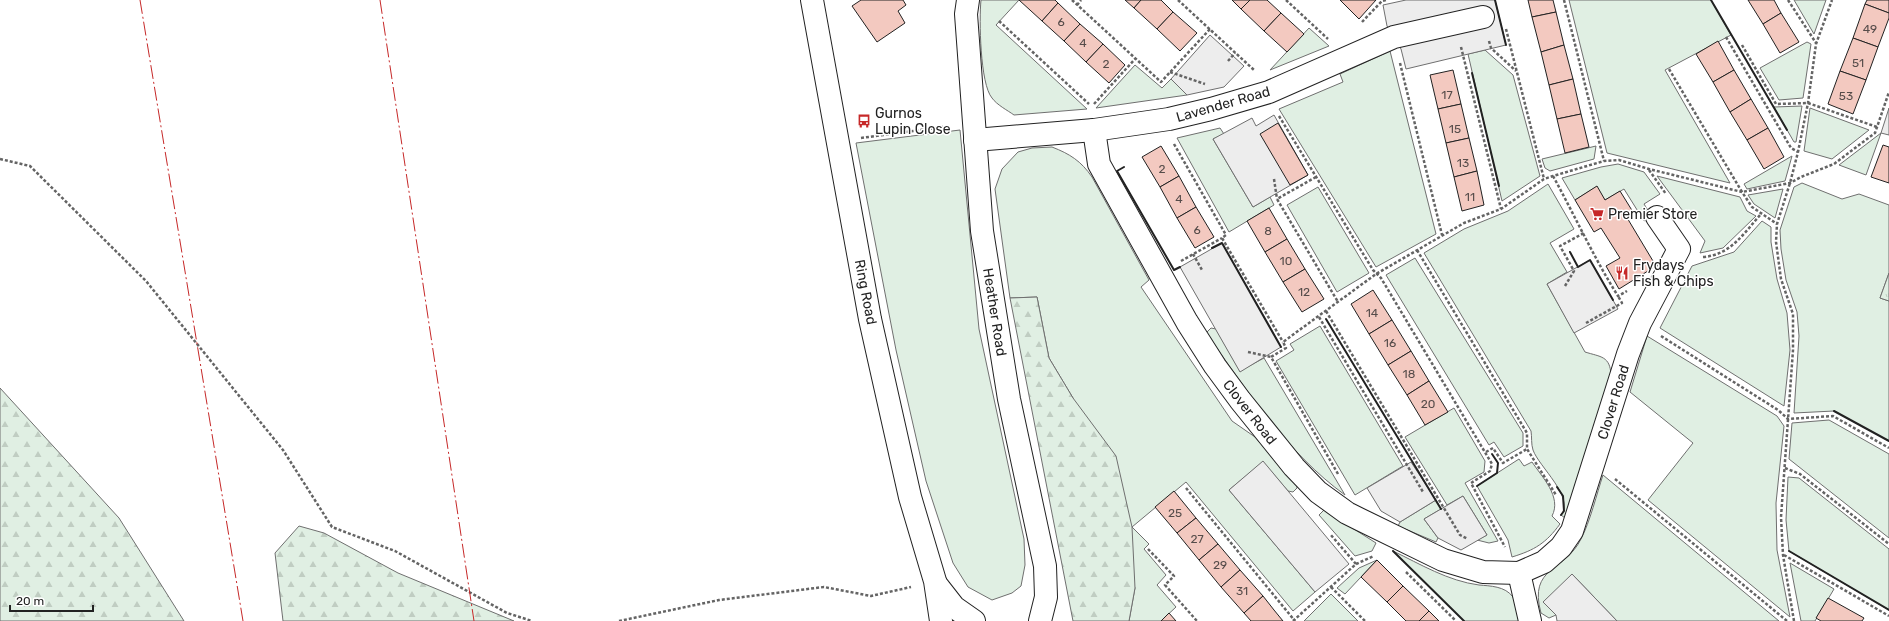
<svg xmlns="http://www.w3.org/2000/svg" width="1889" height="621" font-family="Rubik,sans-serif">
	<style>
		.green { fill: #e0efe3; stroke: #6f6f6f }
		.forest { fill: url(#forest-firs); stroke: #6f6f6f }
		.park { fill: url(#park-tufts); stroke: #6f6f6f }
		.parking { fill: #ededed; stroke: #6f6f6f }
		.building { fill: #f3c9c0; stroke: #222 }
		.lines { fill: none; stroke-linecap: round; stroke-linejoin: round }
		.minor-casing { stroke: #222; stroke-width: 24 }
		.tertiary-casing { stroke: #222; stroke-width: 24 }
		.path { stroke: #646464; stroke-width: 2.5; stroke-dasharray: 3 2; stroke-linecap: butt }
		.minor { stroke: #fff; stroke-width: 22 }
		.tertiary { stroke: #fff; stroke-width: 22 }
		.wall { stroke: #222; stroke-width: 2 }
		.power { stroke: #c62828; stroke-width: 1; stroke-dasharray: 14 3 2 3; stroke-linecap: butt }
		.labels { text-anchor: middle; stroke-width: 3; stroke-linejoin: round; paint-order: stroke }
		.number-label { font-size: 12px; fill: #564c4a }
		.street-label { font-size: 14px; fill: #222; stroke: #fff }
		.poi-label { font-size: 14px; fill: #222; stroke: #fff; text-anchor: start }
	</style>
	<defs>
		<pattern id="forest-firs" width="22" height="20" patternUnits="userSpaceOnUse"><rect width="22" height="20" fill="#e0efe3"/><path d="M5 1l3.5 6h-7zM16 11l3.5 6h-7z" fill="#c0cdc2"/></pattern>
		<pattern id="park-tufts" width="24" height="20" patternUnits="userSpaceOnUse"><rect width="24" height="20" fill="#e0efe3"/><path d="M3 7l-1-3M5 7V3M7 7l1-3M15 17l-1-3M17 17v-4M19 17l1-3" fill="none" stroke="#c0cdc2"/></pattern>
	</defs>
	<rect width="100%" height="100%" fill="#fff"/>
	<!-- green -->
	<g class="green">
		<path d="M981,0H1019L996,25L1087,109L1014,115C1007,110 997,105 992,98C980,84 979,19 981,0Z"/>
		<polygon points="1569,0 1711,0 1731,35 1665,70 1730,183 1607,153"/>
		<polygon points="1794,0 1826,0 1814,34"/>
		<polygon points="1309,28 1329,46 1270,70"/>
		<polygon points="1807,42 1811,44 1803,98 1779,100 1760,68"/>
		<polygon points="1485,50 1513,75 1540,176 1502,201 1468,54"/>
		<polygon points="1390,51 1436,234 1376,267 1279,109 1343,82 1340,74"/>
		<polygon points="1135,65 1162,88 1171,79 1187,95 1096,108"/>
		<polygon points="1802,106 1796,142 1794,142 1774,107"/>
		<polygon points="1810,108 1869,130 1832,159 1804,151"/>
		<polygon points="1220,128 1224,134 1213,139 1253,207 1270,197 1274,205 1229,232 1177,138"/>
		<polygon points="960,130 979,329 1024,539 1025,565 1021,586 1012,593 992,600 968,587 953,563 926,481 896,350 856,143"/>
		<polygon points="1881,133 1866,175 1839,165"/>
		<polygon points="1596,146 1594,159 1550,171 1545,168 1542,159"/>
		<path d="M1052,147C1070,154 1081,161 1092,177L1149,280L1141,287L1232,421L1255,437L1297,485V488L1293,492L1288,491L1263,462L1229,490L1315,592L1293,611L1186,482L1132,527L1149,544L1144,549L1166,575L1157,585L1176,607L1161,621H1129L1135,588L1073,398L1049,358L1037,297L1010,298L995,189L1002,169L1018,152L1032,148Z"/>
		<polygon points="1792,156 1785,181 1747,189 1744,184"/>
		<polygon points="1618,164 1644,172 1660,194 1644,204 1649,212 1648,218 1644,221 1624,189 1605,200 1596,187 1575,200 1562,178 1601,167"/>
		<polygon points="1657,176 1740,197 1747,211 1756,216 1723,248 1700,253 1705,241"/>
		<polygon points="1802,183 1842,199 1859,194 1889,205 1889,273 1880,298 1889,301 1889,441 1834,411 1794,413 1799,336 1797,312 1786,280 1781,249 1780,230 1794,187"/>
		<path d="M1548,184L1574,229L1550,243L1567,272L1547,284L1585,352C1601,357 1610,356 1611,375L1565,518L1561,515C1575,497 1539,467 1533,450C1531,444 1532,437 1531,431L1424,253L1464,229L1508,211Z"/>
		<polygon points="1318,187 1369,273 1337,292 1287,205"/>
		<polygon points="1783,189 1775,218 1754,204 1748,195"/>
		<polygon points="1762,221 1771,227 1771,242 1777,279 1787,313 1790,350 1784,406 1660,328 1692,266 1734,252"/>
		<polygon points="1415,258 1523,433 1523,446 1504,457 1494,442 1489,445 1386,275"/>
		<polygon points="1320,326 1403,466 1355,495 1276,361 1294,350 1290,344"/>
		<path d="M1211,328L1216,329L1240,371L1264,358L1345,495C1287,453 1247,390 1206,333Z"/>
		<polygon points="1647,336 1777,416 1784,426 1776,503 1777,550 1790,617 1648,500 1693,443 1630,392"/>
		<polygon points="1454,408 1485,461 1484,472 1465,483 1498,541 1489,543 1477,540 1487,535 1463,496 1447,505 1405,437"/>
		<polygon points="1829,420 1889,454 1889,538 1789,459 1792,423"/>
		<path d="M1519,459L1524,466L1532,462C1542,477 1562,497 1552,516L1560,524C1546,543 1535,550 1512,557L1508,540L1477,486Z"/>
		<path d="M1603,475L1779,621H1617L1572,574L1556,615L1549,618L1541,613C1528,566 1565,572 1581,539C1590,522 1597,493 1603,475Z"/>
		<polygon points="1788,477 1799,478 1889,549 1889,610 1789,551 1786,520"/>
		<polygon points="1436,500 1441,509 1424,519 1438,538 1436,542 1398,526 1400,522"/>
		<polygon points="1324,510 1376,543 1372,551 1355,556 1319,515"/>
		<path d="M1393,551C1420,564 1448,581 1479,585C1490,586 1505,586 1513,597C1516,603 1517,614 1519,621H1464Z"/>
		<polygon points="1377,560 1345,594 1337,588 1359,568"/>
		<polygon points="1790,563 1834,589 1815,621 1801,621"/>
		<polygon points="1331,594 1358,621 1304,621"/>
	</g>
	<!-- forest -->
	<g class="forest">
		<polygon points="1037,297 1049,358 1073,398 1116,456 1132,527 1135,588 1129,621 1073,621 1010,298"/>
		<polygon points="0,388 119,518 184,621 0,621"/>
		<polygon points="299,526 324,533 398,573 514,621 283,621 275,553"/>
	</g>
	<!-- park -->
	<polygon class="park" points="1889,273 1889,301 1880,298"/>
	<!-- parking -->
	<g class="parking">
		<polygon points="1406,0 1495,0 1506,45 1406,69 1401,49 1387,26 1383,5"/>
		<polygon points="1210,35 1244,66 1224,87 1187,95 1171,79"/>
		<polygon points="1889,108 1889,135 1881,133"/>
		<polygon points="1274,115 1308,175 1253,207 1213,139 1252,118 1256,126"/>
		<polygon points="1222,243 1281,347 1240,372 1180,267"/>
		<polygon points="1590,260 1618,309 1574,333 1547,284"/>
		<polygon points="1263,461 1349,564 1315,592 1229,490"/>
		<polygon points="1411,462 1436,500 1400,522 1381,511 1367,488"/>
		<polygon points="1463,496 1487,535 1461,550 1438,538 1424,519"/>
		<polygon points="1572,574 1617,621 1557,621 1556,615 1543,602"/>
	</g>
	<!-- building -->
	<g class="building">
		<polygon points="861,0 903,0 906,5 898,11 905,23 877,42 852,6"/>
		<polygon points="1019,0 1055,0 1058,3 1042,21"/>
		<polygon points="1125,0 1141,0 1134,8"/>
		<polygon points="1141,0 1161,0 1173,12 1157,29 1134,8"/>
		<polygon points="1232,0 1250,0 1241,9"/>
		<polygon points="1250,0 1267,0 1281,13 1264,31 1241,9"/>
		<polygon points="1340,0 1376,0 1359,19"/>
		<polygon points="1528,0 1553,0 1556,12 1532,17"/>
		<polygon points="1748,0 1774,0 1781,13 1763,24"/>
		<polygon points="1867,0 1889,0 1889,13 1865,4"/>
		<polygon points="1058,3 1080,24 1064,41 1042,21"/>
		<polygon points="1865,4 1889,13 1889,18 1878,47 1853,38"/>
		<polygon points="1173,12 1197,33 1180,51 1157,29"/>
		<polygon points="1556,12 1564,45 1541,52 1532,17"/>
		<polygon points="1281,13 1304,34 1287,52 1264,31"/>
		<polygon points="1781,13 1799,42 1780,53 1763,24"/>
		<polygon points="1080,24 1103,44 1086,62 1064,41"/>
		<polygon points="1853,38 1878,47 1866,80 1840,71"/>
		<polygon points="1718,41 1734,70 1713,82 1696,54"/>
		<polygon points="1103,44 1125,65 1109,83 1086,62"/>
		<polygon points="1564,45 1573,79 1549,85 1541,52"/>
		<polygon points="1453,70 1461,104 1438,109 1430,75"/>
		<polygon points="1734,70 1751,99 1730,112 1713,82"/>
		<polygon points="1840,71 1866,80 1853,114 1828,104"/>
		<polygon points="1573,79 1581,114 1557,119 1549,85"/>
		<polygon points="1751,99 1768,128 1747,140 1730,112"/>
		<polygon points="1461,104 1469,138 1446,143 1438,109"/>
		<polygon points="1581,114 1589,147 1565,153 1557,119"/>
		<polygon points="1278,123 1308,175 1290,185 1260,134"/>
		<polygon points="1768,128 1784,157 1764,169 1747,140"/>
		<polygon points="1469,138 1477,171 1454,177 1446,143"/>
		<polygon points="1883,145 1889,147 1889,183 1871,177"/>
		<polygon points="1161,146 1179,176 1160,187 1142,157"/>
		<polygon points="1477,171 1484,205 1462,211 1454,177"/>
		<polygon points="1179,176 1196,207 1177,218 1160,187"/>
		<polygon points="1597,186 1605,200 1620,191 1633,212 1626,216 1656,266 1619,289 1606,266 1620,258 1601,228 1594,232 1575,200"/>
		<polygon points="1196,207 1214,237 1195,248 1177,218"/>
		<polygon points="1269,208 1287,239 1265,252 1247,221"/>
		<polygon points="1287,239 1305,269 1283,282 1265,252"/>
		<polygon points="1305,269 1324,299 1302,312 1283,282"/>
		<polygon points="1373,290 1392,320 1369,334 1351,304"/>
		<polygon points="1392,320 1411,351 1388,365 1369,334"/>
		<polygon points="1411,351 1429,381 1407,395 1388,365"/>
		<polygon points="1429,381 1448,412 1425,425 1407,395"/>
		<polygon points="1174,491 1196,518 1177,533 1155,507"/>
		<polygon points="1196,518 1218,544 1199,560 1177,533"/>
		<polygon points="1218,544 1240,570 1221,587 1199,560"/>
		<polygon points="1377,560 1403,586 1387,602 1361,577"/>
		<polygon points="1240,570 1263,596 1244,613 1221,587"/>
		<polygon points="1403,586 1429,611 1419,621 1406,621 1387,602"/>
		<polygon points="1263,596 1274,610 1283,621 1251,621 1244,613"/>
		<polygon points="1828,598 1864,618 1862,621 1821,621 1816,618"/>
		<polygon points="1429,611 1439,621 1419,621"/>
		<polygon points="1169,613 1176,621 1161,621"/>
	</g>
	<g class="lines">
		<!-- minor casing -->
		<g class="minor-casing">
			<g id="minor">
				<polyline points="968,0 966,14 982,231 1009,399 1045,566 1046,597 1040,621"/>
				<polyline points="1094,130 1099,164 1187,322 1215,366 1240,400 1294,467 1318,492 1347,513 1359,519 1443,560 1483,572 1519,573 1544,562 1561,547 1572,531 1628,354 1640,323 1679,249 1657,217"/>
				<polyline points="975,140 1094,130 1169,119 1211,109 1269,92 1394,37 1483,17"/>
				<polyline points="1519,573 1530,621"/>
			</g>
		</g>
		<!-- tertiary casing -->
		<g class="tertiary-casing">
			<g id="tertiary">
				<polyline points="812,0 870,319 910,497 935,581 941,621"/>
				<polyline points="936,584 954,607 974,621"/>
			</g>
		</g>
		<!-- path -->
		<g class="path">
			<polyline points="1072,0 1161,82 1210,29"/>
			<polyline points="1178,0 1254,70"/>
			<polyline points="1286,0 1328,39"/>
			<polyline points="1564,0 1604,161"/>
			<polyline points="1788,0 1816,43"/>
			<polyline points="1077,5 1081,0"/>
			<polyline points="999,21 1089,104"/>
			<polyline points="1362,22 1382,1 1386,0"/>
			<polyline points="1506,29 1544,179"/>
			<polyline points="1726,37 1791,148 1798,152"/>
			<polyline points="1489,41 1491,48 1516,71"/>
			<polyline points="1742,45 1776,104 1808,103 1877,127"/>
			<polyline points="1461,47 1501,209"/>
			<polyline points="1228,61 1235,53"/>
			<polyline points="1400,63 1442,235"/>
			<polyline points="1669,69 1742,192 1790,183 1801,177 1834,164 1875,133 1889,92"/>
			<polyline points="1170,72 1205,84"/>
			<polyline points="1094,104 1135,59"/>
			<polyline points="1279,116 1373,270 1381,278 1492,464 1490,471 1471,483 1505,547"/>
			<polyline points="861,138 950,126"/>
			<polyline points="1174,144 1226,235 1222,238 1283,342"/>
			<polyline points="0,159 30,166 146,281 283,450 332,527 395,551 507,613 532,621"/>
			<polyline points="1649,170 1666,194"/>
			<path d="M1553,176C1575,216 1594,258 1618,296L1627,291"/>
			<polyline points="1316,177 1277,199 1338,302"/>
			<polyline points="1274,179 1277,199"/>
			<polyline points="1417,250 1527,433 1527,449 1556,495"/>
			<polyline points="1193,254 1202,270"/>
			<path d="M1703,257C1731,255 1744,233 1761,214"/>
			<polyline points="1181,261 1222,238"/>
			<polyline points="1565,286 1574,271 1560,246 1584,233"/>
			<polyline points="1326,311 1460,535 1468,539"/>
			<polyline points="1319,317 1423,492"/>
			<polyline points="1586,323 1622,303 1618,296"/>
			<polyline points="1661,336 1778,410 1788,419 1833,416 1889,448"/>
			<polyline points="1248,352 1271,357"/>
			<polyline points="1486,452 1493,448 1503,463 1527,449"/>
			<polyline points="1785,468 1800,474 1889,544"/>
			<polyline points="1338,474 1271,357 1286,348 1283,342 1376,274 1464,223 1501,209 1544,179 1553,176 1604,161 1619,160 1649,169 1742,192 1752,207 1777,224"/>
			<polyline points="1615,479 1787,621"/>
			<polyline points="1186,488 1295,621"/>
			<polyline points="1148,549 1174,576 1165,585 1197,621"/>
			<polyline points="1784,555 1889,616"/>
			<polyline points="1356,564 1374,556"/>
			<polyline points="1406,572 1456,621"/>
			<polyline points="1331,587 1365,621"/>
			<polyline points="619,621 719,600 824,587 871,596 911,587"/>
			<polyline points="1293,621 1356,564 1330,534"/>
			<polyline points="1794,621 1783,555 1781,517 1793,350 1793,314 1781,279 1776,242 1777,224 1790,183 1798,152 1808,103 1816,44 1832,0"/>
		</g>
		<!-- minor -->
		<use href="#minor" class="minor"/>
		<!-- tertiary -->
		<use href="#tertiary" class="tertiary"/>
		<!-- wall -->
		<g class="wall">
			<polyline points="1495,0 1506,45"/>
			<polyline points="1711,0 1787,130"/>
			<polyline points="1472,73 1499,186"/>
			<polyline points="1124,167 1117,171 1174,270 1180,267"/>
			<polyline points="1212,248 1222,243 1281,347"/>
			<polyline points="1570,252 1578,267 1590,260 1613,300"/>
			<polyline points="1326,319 1441,509"/>
			<polyline points="1834,411 1889,441"/>
			<polyline points="1477,486 1497,473 1498,463 1492,454"/>
			<polyline points="1557,487 1563,496 1564,511 1561,515"/>
			<polyline points="1393,551 1464,621"/>
			<polyline points="1789,551 1889,610"/>
		</g>
		<!-- power -->
		<g class="power">
			<polyline points="140,0 243,621"/>
			<polyline points="380,0 474,621"/>
		</g>
	</g>
	<!-- icons -->
	<defs>
		<g id="bus-bare" transform="scale(1.08)"><path d="M-5-6H5V4H4V6H2V4H-2V6H-4V4H-5ZM-3.5-4V0h7V-4ZM-3.5 1.2v1.5H-2V1.2ZM2 1.2v1.5H3.5V1.2Z" fill="#c62828" stroke="#fff" stroke-width="2.5" paint-order="stroke"/></g>
		<g id="supermarket-bare" transform="scale(1.08)"><path d="M-6-5.5h2.5l.6 2H6L4.5 2H-2.5L-4.4-4H-6ZM-1.5 3.2a1.3 1.3 0 1 0 .1 0ZM3 3.2a1.3 1.3 0 1 0 .1 0Z" fill="#c62828" stroke="#fff" stroke-width="2.5" paint-order="stroke"/></g>
		<g id="restaurant-bare" transform="scale(1.08)"><path d="M-5-6h1v4h1v-4h1v4h1v-4h1v5L-1.5 .5V6h-2V.5L-5-1ZM5-6V6H3V1.5H1.5Q1.5-4 5-6Z" fill="#c62828" stroke="#fff" stroke-width="2.5" paint-order="stroke"/></g>
	</defs>
	<g fill-rule="evenodd">
		<use href="#bus-bare" x="864" y="121"/>
		<use href="#supermarket-bare" x="1597" y="214"/>
		<use href="#restaurant-bare" x="1622" y="273"/>
	</g>
	<g class="labels">
		<!-- number labels -->
		<g class="number-label">
			<text x="1061" y="26">6</text>
			<text x="1870" y="33">49</text>
			<text x="1083" y="47">4</text>
			<text x="1858" y="67">51</text>
			<text x="1106" y="68">2</text>
			<text x="1447" y="99">17</text>
			<text x="1846" y="100">53</text>
			<text x="1455" y="133">15</text>
			<text x="1463" y="167">13</text>
			<text x="1162" y="173">2</text>
			<text x="1470" y="201">11</text>
			<text x="1179" y="203">4</text>
			<text x="1197" y="234">6</text>
			<text x="1268" y="235">8</text>
			<text x="1286" y="265">10</text>
			<text x="1304" y="296">12</text>
			<text x="1372" y="317">14</text>
			<text x="1390" y="347">16</text>
			<text x="1409" y="378">18</text>
			<text x="1428" y="408">20</text>
			<text x="1175" y="517">25</text>
			<text x="1197" y="543">27</text>
			<text x="1220" y="569">29</text>
			<text x="1242" y="595">31</text>
		</g>
		<!-- street labels -->
		<g class="street-label">
			<text transform="translate(1223 104) rotate(-16)" y="5">Lavender Road</text>
			<text transform="translate(866 292) rotate(79)" y="5">Ring Road</text>
			<text transform="translate(995 312) rotate(81)" y="5">Heather Road</text>
			<text transform="translate(1613 402) rotate(-73)" y="5">Clover Road</text>
			<text transform="translate(1250 412) rotate(52)" y="5">Clover Road</text>
		</g>
		<!-- poi labels -->
		<g class="poi-label">
			<text x="875" y="118">Gurnos<tspan x="875" dy="16">Lupin Close</tspan></text>
			<text x="1608" y="219">Premier Store</text>
			<text x="1633" y="270">Frydays<tspan x="1633" dy="16">Fish &amp; Chips</tspan></text>
		</g>
	</g>
	<!-- scale -->
	<path d="M10 605v6h83v-6" fill="none" stroke="#222222" stroke-width="2"/>
	<text x="16" y="605" font-size="12" fill="#222222" stroke="#ffffff" stroke-width="3" paint-order="stroke">20 m</text>
</svg>
